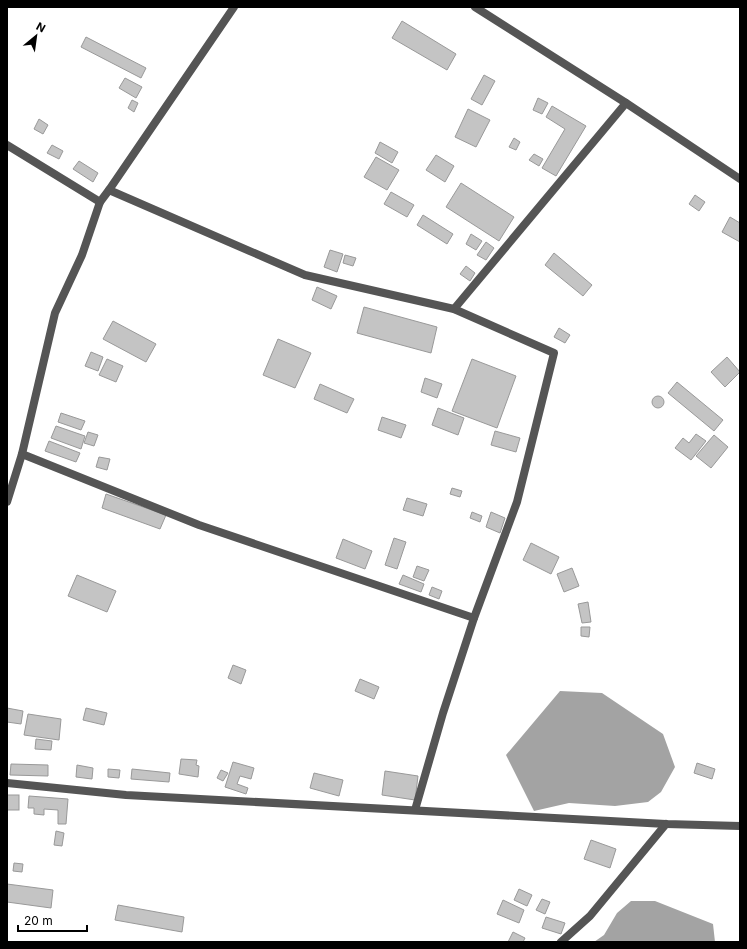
<svg xmlns="http://www.w3.org/2000/svg" width="747" height="949" font-family="Inter,sans-serif">
	<style>
		.water { fill: #a3a3a3 }
		.building { fill: #c4c4c4; stroke: #999 }
		.lines { fill: none; stroke-linecap: round; stroke-linejoin: round }
		.street { stroke: #555; stroke-width: 8 }
	</style>
	<rect width="100%" height="100%" fill="#fff"/>
	<!-- water -->
	<g class="water">
		<polygon points="560,691 602,693 663,734 675,767 661,792 648,802 615,806 569,803 534,811 506,755"/>
		<polygon points="631,901 655,901 713,924 715,942 594,942 604,935 617,913"/>
	</g>
	<!-- building -->
	<g class="building">
		<polygon points="402,21 456,54 447,70 392,38"/>
		<polygon points="86,37 146,68 141,78 81,47"/>
		<polygon points="484,75 495,81 482,105 471,99"/>
		<polygon points="125,78 142,87 136,98 119,88"/>
		<polygon points="538,98 548,103 542,114 533,110"/>
		<polygon points="132,100 138,103 134,112 128,108"/>
		<polygon points="552,106 586,126 556,176 542,168 565,129 546,117"/>
		<polygon points="468,109 490,120 476,147 455,137"/>
		<polygon points="39,119 48,125 43,134 34,129"/>
		<polygon points="514,138 520,142 516,150 509,147"/>
		<polygon points="380,142 398,152 392,163 375,153"/>
		<polygon points="52,145 63,151 59,159 47,153"/>
		<polygon points="534,154 543,159 539,166 529,160"/>
		<polygon points="436,155 454,166 445,182 426,170"/>
		<polygon points="376,157 399,170 387,190 364,177"/>
		<polygon points="79,161 98,173 93,182 73,169"/>
		<polygon points="461,183 514,217 499,241 446,207"/>
		<polygon points="391,192 414,205 407,217 384,204"/>
		<polygon points="695,195 705,202 699,211 689,204"/>
		<polygon points="423,215 453,234 447,244 417,225"/>
		<polygon points="730,217 740,223 740,242 722,232"/>
		<polygon points="471,234 482,241 476,250 466,244"/>
		<polygon points="486,242 494,248 486,260 477,255"/>
		<polygon points="330,250 343,254 337,272 324,267"/>
		<polygon points="554,253 592,285 583,296 545,265"/>
		<polygon points="345,255 356,258 353,266 343,263"/>
		<polygon points="466,266 475,273 470,281 460,274"/>
		<polygon points="317,287 337,296 331,309 312,300"/>
		<polygon points="364,307 437,327 431,353 357,333"/>
		<polygon points="113,321 156,344 146,362 103,339"/>
		<polygon points="559,328 570,335 565,343 554,337"/>
		<polygon points="278,339 311,353 295,388 263,375"/>
		<polygon points="91,352 103,357 98,371 85,366"/>
		<polygon points="727,357 740,372 725,387 711,372"/>
		<polygon points="107,359 123,366 116,382 99,375"/>
		<polygon points="472,359 516,376 497,428 452,411"/>
		<polygon points="425,378 442,384 437,398 421,392"/>
		<polygon points="677,382 723,420 714,431 668,393"/>
		<polygon points="320,384 354,399 347,413 314,399"/>
		<circle cx="658" cy="402" r="6"/>
		<polygon points="438,408 464,418 458,435 432,425"/>
		<polygon points="61,413 85,421 81,430 58,422"/>
		<polygon points="382,417 406,425 401,438 378,430"/>
		<polygon points="56,426 85,436 81,449 51,438"/>
		<polygon points="495,431 520,438 516,452 491,445"/>
		<polygon points="88,432 98,435 94,446 84,443"/>
		<polygon points="696,434 706,441 691,460 675,448 683,438 689,443"/>
		<polygon points="714,435 728,447 711,468 696,456"/>
		<polygon points="49,441 80,453 76,462 45,451"/>
		<polygon points="99,457 110,459 107,470 96,467"/>
		<polygon points="452,488 462,491 460,497 450,494"/>
		<polygon points="106,494 166,515 160,529 102,508"/>
		<polygon points="407,498 427,504 423,516 403,510"/>
		<polygon points="472,512 482,516 480,522 470,518"/>
		<polygon points="491,512 505,518 500,533 486,527"/>
		<polygon points="394,538 406,542 397,569 385,565"/>
		<polygon points="343,539 372,551 365,569 336,558"/>
		<polygon points="531,543 559,557 551,574 523,560"/>
		<polygon points="417,566 429,570 424,581 413,577"/>
		<polygon points="572,568 579,586 564,592 557,574"/>
		<polygon points="77,575 116,591 107,612 68,596"/>
		<polygon points="403,575 424,584 421,592 399,584"/>
		<polygon points="432,587 442,591 439,599 429,595"/>
		<polygon points="588,602 591,622 582,623 578,604"/>
		<polygon points="581,627 590,627 589,637 581,636"/>
		<polygon points="233,665 246,670 241,684 228,678"/>
		<polygon points="360,679 379,687 374,699 355,691"/>
		<polygon points="7,708 23,711 21,724 7,722"/>
		<polygon points="86,708 107,713 104,725 83,720"/>
		<polygon points="28,714 61,719 59,740 24,735"/>
		<polygon points="36,739 52,741 51,750 35,749"/>
		<polygon points="181,759 197,760 196,765 199,766 198,777 179,774"/>
		<polygon points="233,762 254,768 251,779 240,776 237,784 248,788 246,794 225,787"/>
		<polygon points="697,763 715,769 712,779 694,773"/>
		<polygon points="11,764 48,765 48,776 10,775"/>
		<polygon points="77,765 93,768 92,779 76,777"/>
		<polygon points="108,769 120,770 119,778 108,777"/>
		<polygon points="132,769 170,773 169,782 131,779"/>
		<polygon points="221,770 228,773 223,781 217,778"/>
		<polygon points="385,771 418,776 415,800 382,795"/>
		<polygon points="314,773 343,780 339,796 310,788"/>
		<rect x="7" y="795" width="12" height="15"/>
		<polygon points="29,796 68,799 66,824 58,824 58,810 44,809 44,815 34,814 34,808 28,808"/>
		<polygon points="56,831 64,833 62,846 54,845"/>
		<polygon points="591,840 616,849 610,868 584,859"/>
		<polygon points="14,863 23,864 22,872 13,871"/>
		<polygon points="7,884 53,890 51,908 7,902"/>
		<polygon points="519,889 532,895 527,906 514,900"/>
		<polygon points="542,899 550,902 545,914 536,910"/>
		<polygon points="503,900 524,910 519,923 497,914"/>
		<polygon points="118,905 184,917 182,932 115,920"/>
		<polygon points="546,917 565,923 561,934 542,928"/>
		<polygon points="513,932 525,938 523,942 508,942"/>
	</g>
	<g class="lines">
		<!-- street -->
		<g class="street">
			<polyline points="475,7 626,103 740,179"/>
			<polyline points="7,145 100,202 109,190 234,7"/>
			<polyline points="109,190 305,275 454,309 554,353 517,502 474,618 443,713 415,810"/>
			<polyline points="454,309 626,103"/>
			<polyline points="22,454 199,525 474,618"/>
			<polyline points="7,502 22,454 55,313 82,255 100,202"/>
			<polyline points="7,783 126,795 666,824 740,826"/>
			<polyline points="561,942 590,916 666,824"/>
		</g>
	</g>
	<!-- border -->
	<rect width="747" height="949" fill="none" stroke="#000000" stroke-width="16"/>
	<!-- north arrow -->
	<g transform="translate(36 36) rotate(29)" stroke="#ffffff" stroke-width="3" paint-order="stroke">
	<path d="M0-3L7 15L0 10L-7 15Z" fill="#000000"/>
	<text y="-6" font-size="11" font-weight="bold" text-anchor="middle" fill="#000000">N</text>
	</g>
	<!-- scale -->
	<path d="M18 925v6h69v-6" fill="none" stroke="#000000" stroke-width="2"/>
	<text x="24" y="925" font-size="12" fill="#000000" stroke="#ffffff" stroke-width="3" paint-order="stroke">20 m</text>
</svg>
